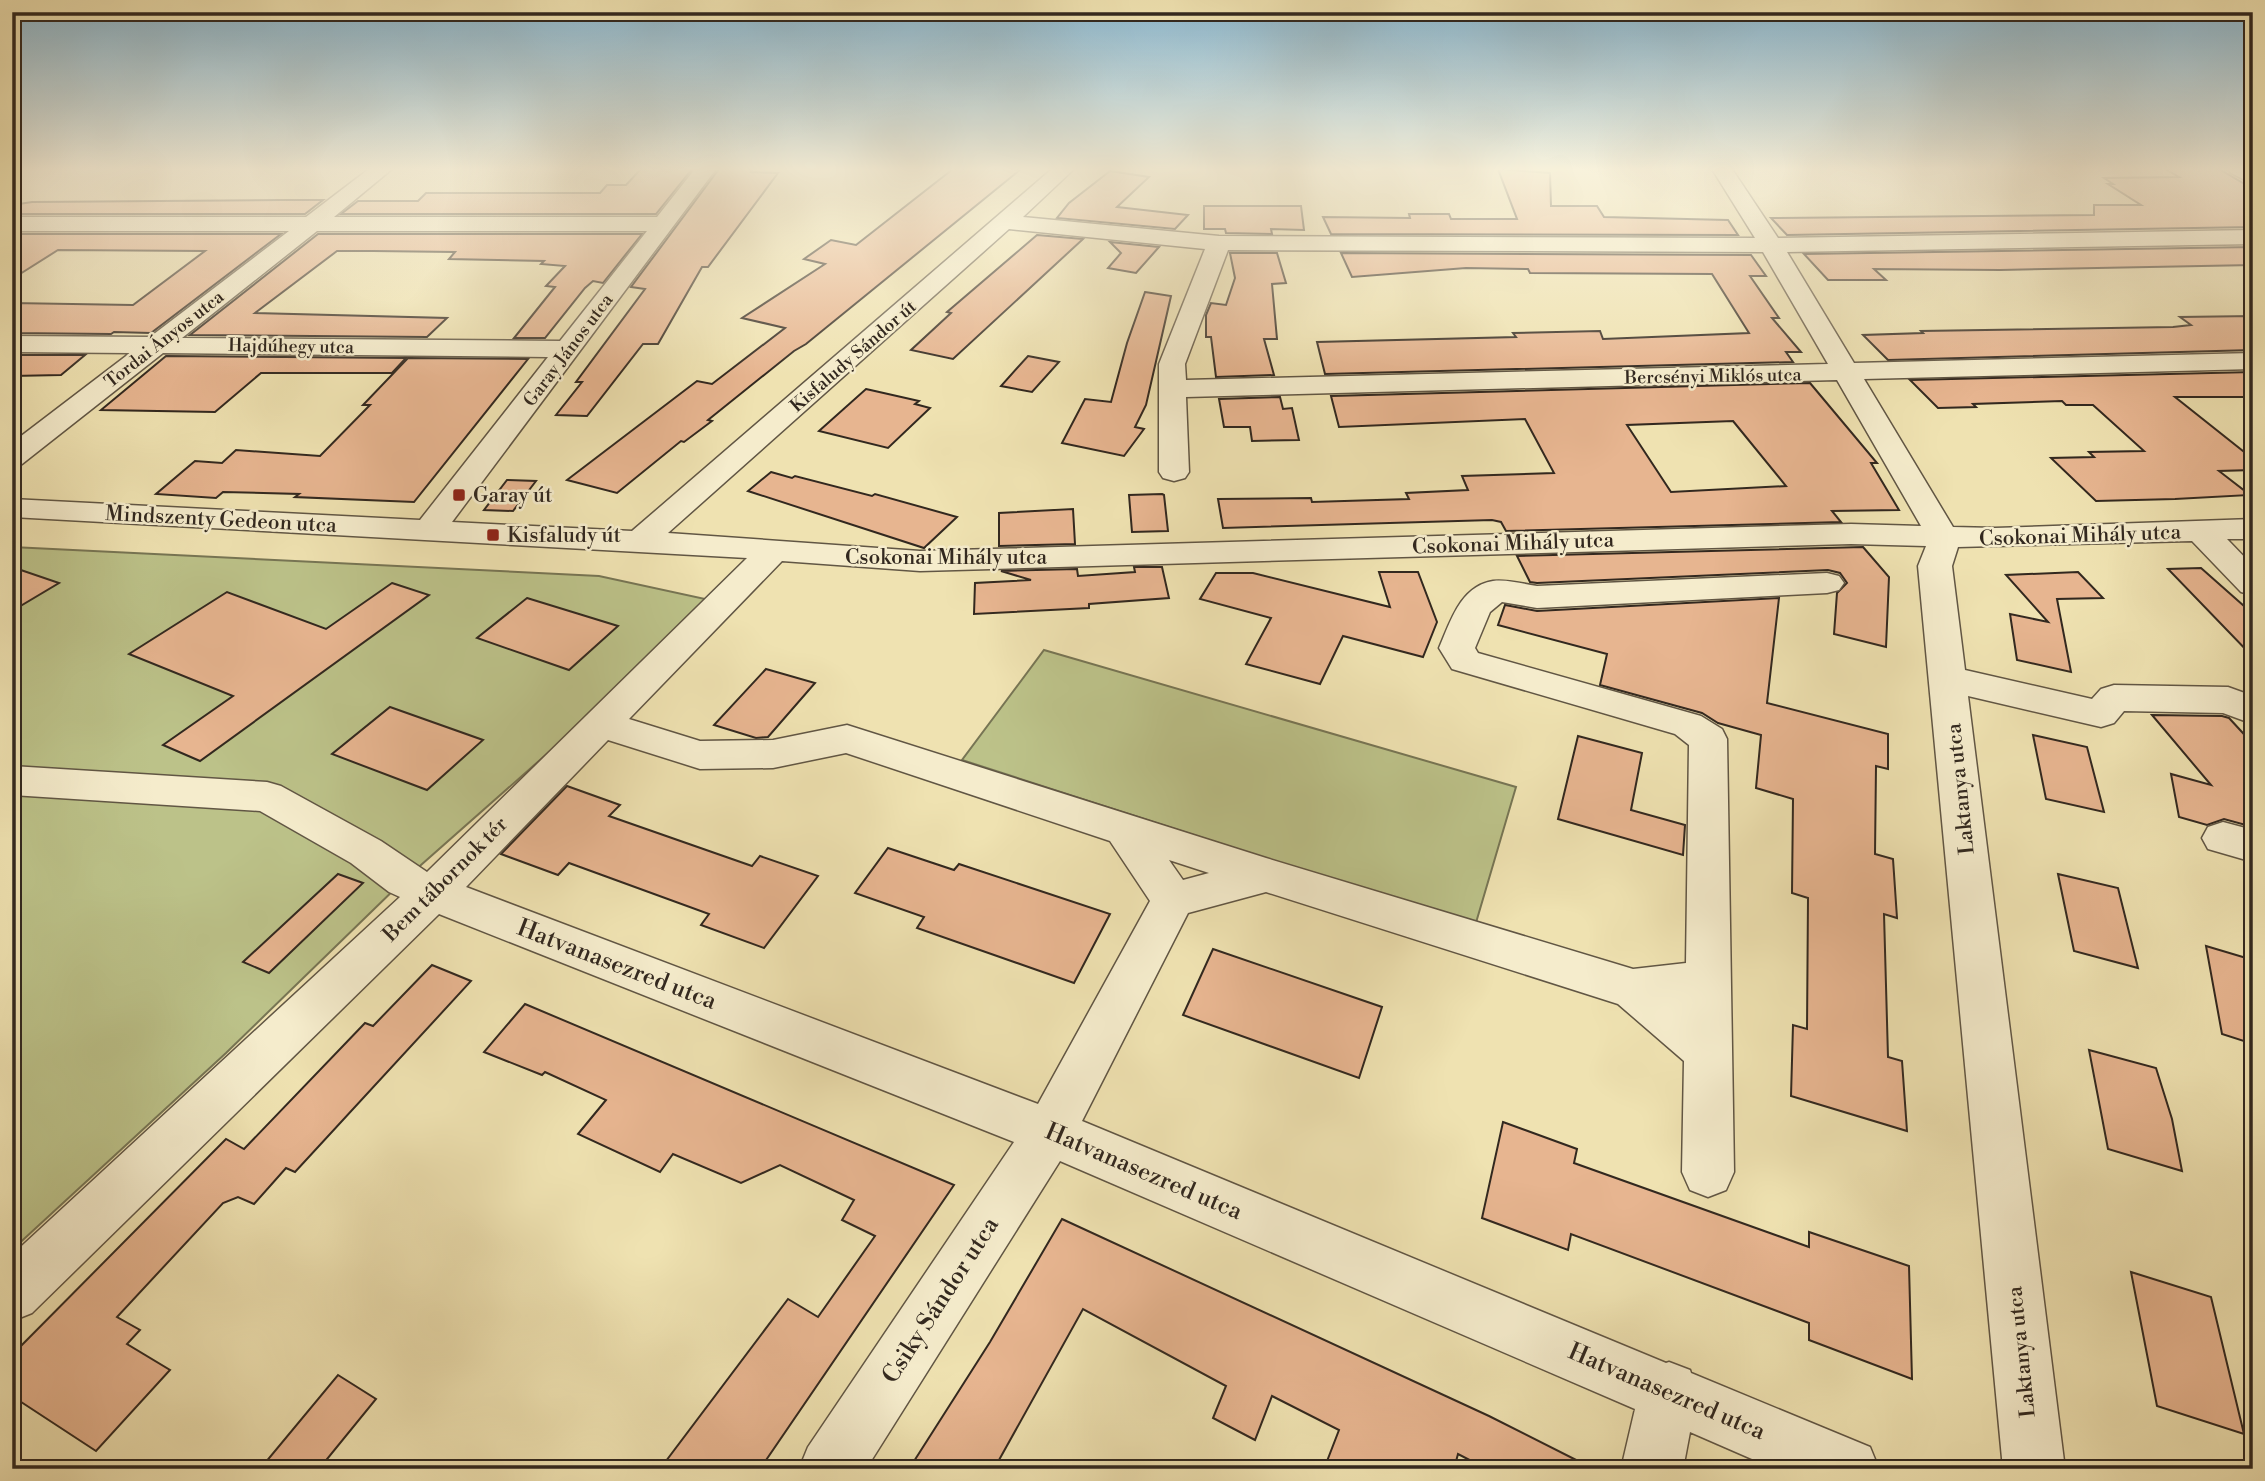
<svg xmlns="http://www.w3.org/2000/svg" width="2265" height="1481" font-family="'Libre Bodoni',serif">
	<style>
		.green { fill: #bcc289; stroke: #777554; stroke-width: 2 }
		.building { fill: #e7b590; stroke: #32281f; stroke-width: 2; fill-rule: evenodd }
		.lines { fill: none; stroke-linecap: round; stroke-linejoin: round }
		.minor-casing { stroke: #615644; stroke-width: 3 }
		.minor { fill: #f5eccc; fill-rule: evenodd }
		.poi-dot { fill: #8f2418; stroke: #f5eccc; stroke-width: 2.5 }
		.labels { text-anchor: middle; stroke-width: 5; stroke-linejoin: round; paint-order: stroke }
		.far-street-label { font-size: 18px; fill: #32281f; stroke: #f5eccc }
		.poi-label { font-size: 21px; fill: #32281f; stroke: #f5eccc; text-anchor: start }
		.street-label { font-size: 21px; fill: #32281f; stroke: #f5eccc }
		.near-street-label { font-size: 24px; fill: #32281f; stroke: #f5eccc }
	</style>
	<rect width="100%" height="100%" fill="#efe2b1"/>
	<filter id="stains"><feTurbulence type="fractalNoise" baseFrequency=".00286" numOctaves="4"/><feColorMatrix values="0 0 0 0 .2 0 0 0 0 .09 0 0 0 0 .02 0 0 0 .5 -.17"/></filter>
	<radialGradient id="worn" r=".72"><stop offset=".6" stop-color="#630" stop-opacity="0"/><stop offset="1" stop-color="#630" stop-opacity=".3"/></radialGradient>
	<!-- green -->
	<g class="green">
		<polygon points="12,547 599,576 719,602 404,880 226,1053 12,1250"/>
		<polygon points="1044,650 1516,787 1475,926 962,760"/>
	</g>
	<!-- building -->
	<g class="building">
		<polygon points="641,169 692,169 656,214 341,214 358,201 418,201 426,193 600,193 607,185 626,185"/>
		<polygon points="719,169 753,169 751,172 778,173 708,267 702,267 658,344 643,344 587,416 556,415 582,382 576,382 645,289 631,287"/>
		<polygon points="953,169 1021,169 806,344 794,351 708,420 712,421 684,442 681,441 617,493 567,480 697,381 712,384 785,328 742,318 825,264 804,259 831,240 856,245"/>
		<polygon points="1498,169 1550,173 1551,206 1597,206 1604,217 1728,220 1738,235 1331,234 1323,217 1410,218 1409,214 1449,214 1451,219 1517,219"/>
		<polygon points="2165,169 2219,169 2253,189 2253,227 1787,235 1771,218 2094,215 2094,205 2141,205 2108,184 2113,184 2104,178 2179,177"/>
		<polygon points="1110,171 1149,177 1117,207 1188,215 1175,229 1057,218 1069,203"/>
		<polygon points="281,200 323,200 305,214 12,214 12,205 32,202"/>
		<polygon points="1204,206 1301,206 1304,230 1271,229 1272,234 1226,233 1225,229 1204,229"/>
		<polygon points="12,234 281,234 151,333 114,332 111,334 12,333 12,303 133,305 205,251 58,250 12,279"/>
		<polygon points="318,234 642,234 603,283 593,281 585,288 545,338 514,338 555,287 546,286 565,266 541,264 544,261 449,259 455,252 373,251 337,251 255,313 447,318 427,337 190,335"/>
		<polygon points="1037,235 1083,239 953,359 911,350 951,313 947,312"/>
		<polygon points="1110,242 1159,247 1136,273 1108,268 1121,253"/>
		<polygon points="2253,247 2253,265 2000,270 1874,269 1886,280 1828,280 1804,254"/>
		<polygon points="1230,253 1277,253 1286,283 1272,284 1277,339 1264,339 1274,375 1216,377 1211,337 1206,337 1206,315 1211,303 1226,305 1235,278"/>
		<polygon points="1341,253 1751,255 1766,276 1750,276 1779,318 1772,318 1801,352 1786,352 1793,362 1325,374 1317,342 1516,337 1513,333 1600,331 1603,339 1749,333 1712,274 1530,273 1528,269 1466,268 1352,277"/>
		<polygon points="1145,292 1171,296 1146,405 1135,427 1144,429 1124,456 1062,443 1085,399 1111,402 1127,343"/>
		<polygon points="2253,316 2253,350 1888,360 1863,335 1923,333 1921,331 2173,327 2191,325 2180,317"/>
		<polygon points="12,355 85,355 61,375 12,376"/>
		<polygon points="166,356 406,358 392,373 261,373 215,412 101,410"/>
		<polygon points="1028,356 1059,362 1032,392 1001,386"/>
		<polygon points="408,358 528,359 414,502 295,497 299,494 223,492 216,498 156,494 195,461 222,463 236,450 320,456 370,405 363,405"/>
		<polygon points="2253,372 2253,397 2175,397 2253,459 2253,470 2219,471 2250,495 2175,499 2096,501 2051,458 2094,457 2089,452 2144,451 2093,405 2066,405 2062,401 1973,404 1976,407 1938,408 1910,380"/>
		<path d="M1810,383L1877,463H1871L1899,510L1832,511L1841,522L1506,531L1501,522L1492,520L1223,528L1218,499L1311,498L1312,502L1409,499L1406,493L1468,490L1462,476L1554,473L1525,419L1339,427L1331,396ZM1733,421L1786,486L1671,492L1627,425Z"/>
		<polygon points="866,389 919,401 915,404 930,408 888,448 819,431"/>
		<polygon points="1280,397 1283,409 1292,408 1299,440 1252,441 1250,427 1224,427 1219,399"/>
		<polygon points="771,472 792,478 795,476 872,496 875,494 957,517 924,548 748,491"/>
		<polygon points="507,480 536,481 513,511 484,510"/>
		<polygon points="1162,494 1164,495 1168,531 1132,532 1129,495"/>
		<polygon points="1073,509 1075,544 999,546 999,513"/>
		<polygon points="1863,547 1889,577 1886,647 1834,634 1837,593 1847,583 1840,573 1828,570 1537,583 1530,582 1517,556"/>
		<polygon points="12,567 59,583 12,611"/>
		<polygon points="1134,567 1162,567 1169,598 1089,604 1089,608 974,614 975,583 1031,580 1001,571 1077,569 1078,576 1135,572"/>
		<polygon points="2201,568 2253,614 2253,657 2168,569"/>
		<polygon points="1379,572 1418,572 1437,622 1423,657 1343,636 1320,684 1246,664 1271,618 1200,599 1216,573 1253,573 1390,607"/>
		<polygon points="2078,572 2103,598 2057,599 2071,672 2017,660 2010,614 2048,622 2006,575"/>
		<polygon points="392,583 429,595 200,761 163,745 233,696 129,654 227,592 326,629"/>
		<polygon points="527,598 618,626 569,670 477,638"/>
		<polygon points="1779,598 1767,703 1888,734 1888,769 1876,766 1875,854 1893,859 1897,918 1884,914 1888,1057 1902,1061 1907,1131 1791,1096 1793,1025 1807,1029 1808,898 1792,893 1793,799 1756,788 1761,735 1718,723 1702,713 1600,685 1607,654 1498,625 1505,605 1537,611"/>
		<polygon points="766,669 815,683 768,737 756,738 714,725"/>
		<polygon points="390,707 483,740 427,790 332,754"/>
		<polygon points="2152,715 2222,716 2229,718 2253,744 2253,827 2224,819 2207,825 2179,817 2171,774 2211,785"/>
		<polygon points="2033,735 2087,747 2104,812 2046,799"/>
		<polygon points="1578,736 1642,753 1631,810 1685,825 1683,855 1558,819"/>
		<polygon points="567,786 620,805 609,816 752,866 760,856 818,876 764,948 701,925 709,914 569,863 558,875 501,854"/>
		<polygon points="888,848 954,870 959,864 1110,914 1074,983 917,928 924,917 855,893"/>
		<polygon points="338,874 363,883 269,973 243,962"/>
		<polygon points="2058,874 2118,888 2138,968 2074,951"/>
		<polygon points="2206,946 2253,960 2253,1044 2222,1034"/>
		<polygon points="1213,949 1382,1007 1359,1078 1183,1015"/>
		<polygon points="432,965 471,981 295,1172 286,1168 254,1204 238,1197 223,1203 117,1317 140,1330 127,1344 170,1370 96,1451 12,1396 12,1355 226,1139 244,1149 365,1023 373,1026"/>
		<polygon points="525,1004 954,1185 760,1469 660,1469 788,1299 818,1317 875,1236 842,1220 854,1200 780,1165 741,1183 673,1154 660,1172 578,1134 606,1100 545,1072 542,1075 484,1052"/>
		<polygon points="2089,1050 2156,1068 2172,1119 2182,1171 2108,1149"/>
		<polygon points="1503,1122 1577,1149 1574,1163 1809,1247 1809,1232 1909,1266 1912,1379 1809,1340 1809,1323 1571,1234 1568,1250 1482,1218"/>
		<polygon points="1062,1219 1489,1416 1594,1469 1487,1469 1458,1454 1454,1469 1324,1469 1339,1430 1272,1396 1255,1440 1213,1418 1226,1386 1083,1309 994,1469 909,1469 990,1342"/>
		<polygon points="2131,1272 2211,1297 2244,1434 2157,1406"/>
		<polygon points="338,1375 376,1399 319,1469 260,1469"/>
	</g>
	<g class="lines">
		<!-- minor casing -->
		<g class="minor-casing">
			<g id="minor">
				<path d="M369,169H392L334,217H657L695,169H716L452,522L632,531L1052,169H1074L1023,217L1219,236L1755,238L1712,169H1732L1778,238L2253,230V244L1787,252L1854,363L2253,353V369L1864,379L1953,527L1995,528L2253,519V539H2227L2253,566V595L2241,592L2192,541L1958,547L1952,566L1965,670L2092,699L2101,689L2114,685L2228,687L2253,696V724L2223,713L2124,711L2114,723L2101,727L1968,696L2065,1469H2003L1918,566L1926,546L1851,544L920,571L782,561L629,719L700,741L773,740L847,725L1266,858L1633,969L1686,963L1689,745L1675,734L1452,669L1439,648C1450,623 1460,586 1493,581C1506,579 1523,584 1537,586L1827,573L1839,576L1844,583L1839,590L1827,593L1537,608L1502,602L1490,612L1475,648L1478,653L1701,716L1722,729L1727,739L1734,1172L1726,1190L1708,1197L1690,1190L1682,1172L1684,1061L1618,1004L1266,892L1188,913L1082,1121L1666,1363L1669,1362L1690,1370L1691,1373L1870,1447L1879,1469H1775L1690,1432L1683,1469H1621L1635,1409L1060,1161L866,1469H799L808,1447L1014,1142L439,914L32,1313L12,1321V1255L400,897L389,892L351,863L260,811L12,795V766L267,782L281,786L381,841L427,872L747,558L12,517V499L420,520L548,357L163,353L22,464L12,467V443L130,353L12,352V336L150,337L289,231H12V217H306ZM1009,229L1205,249L1159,364V472L1163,478L1174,481L1185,478L1189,472L1186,397L1837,380L1921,526L1851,524L920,551L668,533ZM317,231H647L560,341L182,338ZM1228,250L1763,252L1828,364L1186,380L1185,364ZM608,740L700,769L773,768L846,753L1110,841L1150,901L1038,1104L466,887ZM1169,860L1209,873L1183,880Z"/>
				<polygon points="2228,169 2253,169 2253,184 2231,173"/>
				<polygon points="2223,822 2253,830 2253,862 2208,849 2202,838 2208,827"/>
			</g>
		</g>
		<!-- minor -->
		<use href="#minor" class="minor"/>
	</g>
	<!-- sky -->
	<linearGradient id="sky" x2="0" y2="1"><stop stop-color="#89b8d2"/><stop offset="0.45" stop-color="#f8f2dc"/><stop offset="1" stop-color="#f8f2dc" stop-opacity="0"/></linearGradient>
	<rect width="2265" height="376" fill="url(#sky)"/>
	<!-- markers -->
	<g class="poi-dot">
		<rect x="452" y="488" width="14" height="14" rx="3.5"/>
		<rect x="486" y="528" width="14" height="14" rx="3.5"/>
	</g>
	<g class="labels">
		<!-- far-street labels -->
		<g class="far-street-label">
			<text transform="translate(164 339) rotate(-38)" y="6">Tordai Ányos utca</text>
			<text transform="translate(291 346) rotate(1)" y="6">Hajdúhegy utca</text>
			<text transform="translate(568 350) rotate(-53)" y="6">Garay János utca</text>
			<text transform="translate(853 356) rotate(-41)" y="6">Kisfaludy Sándor út</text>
			<text transform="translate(1713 376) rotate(-1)" y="6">Bercsényi Miklós utca</text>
		</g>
		<!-- poi labels -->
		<g class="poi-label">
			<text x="473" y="502">Garay út</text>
			<text x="507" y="542">Kisfaludy út</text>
		</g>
		<!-- street labels -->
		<g class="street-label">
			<text transform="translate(221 519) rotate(3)" y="7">Mindszenty Gedeon utca</text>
			<text transform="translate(2080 535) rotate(-2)" y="7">Csokonai Mihály utca</text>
			<text transform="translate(1513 543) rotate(-2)" y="7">Csokonai Mihály utca</text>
			<text x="946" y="564">Csokonai Mihály utca</text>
			<text transform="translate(1960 789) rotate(-96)" y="7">Laktanya utca</text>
			<text transform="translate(445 879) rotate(-45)" y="7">Bem tábornok tér</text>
			<text transform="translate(2021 1352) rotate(-96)" y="7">Laktanya utca</text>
		</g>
		<!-- near-street labels -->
		<g class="near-street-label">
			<text transform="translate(617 964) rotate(21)" y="8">Hatvanasezred utca</text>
			<text transform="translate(1144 1171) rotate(23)" y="8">Hatvanasezred utca</text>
			<text transform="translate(940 1300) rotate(-57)" y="8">Csiky Sándor utca</text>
			<text transform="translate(1667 1391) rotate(23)" y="8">Hatvanasezred utca</text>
		</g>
	</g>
	<!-- margin -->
	<rect width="2265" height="1481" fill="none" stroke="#efe2b1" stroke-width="42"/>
	<rect x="14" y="14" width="2237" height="1453" fill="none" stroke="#32281f" stroke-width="3.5"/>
	<rect x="21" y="21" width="2223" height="1439" fill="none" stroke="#32281f" stroke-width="2"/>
	<rect width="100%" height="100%" filter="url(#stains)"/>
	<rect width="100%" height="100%" fill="url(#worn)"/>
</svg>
